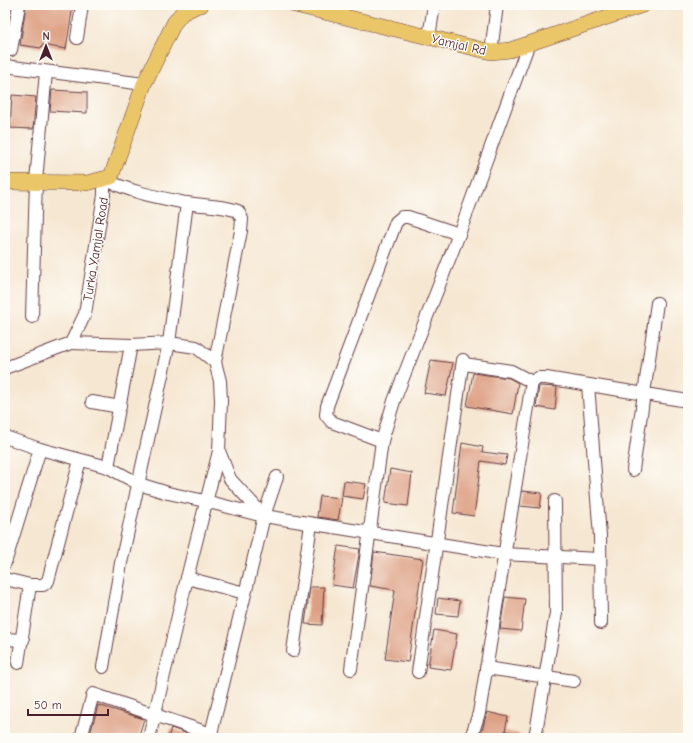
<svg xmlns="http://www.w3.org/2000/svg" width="693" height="743" font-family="'Comic Neue',sans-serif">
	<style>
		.building { fill: #dea084 }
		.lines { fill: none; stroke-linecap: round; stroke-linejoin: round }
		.minor-casing { stroke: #643d44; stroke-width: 14 }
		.major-casing { stroke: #643d44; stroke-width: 16 }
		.minor { stroke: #fff; stroke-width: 12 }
		.major { stroke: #ebc669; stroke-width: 15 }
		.labels { text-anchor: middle; stroke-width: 3; stroke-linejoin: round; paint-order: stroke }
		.street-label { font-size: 13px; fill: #4a1f2b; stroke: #fdfcf7 }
	</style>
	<rect width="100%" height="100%" fill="#fdfcf7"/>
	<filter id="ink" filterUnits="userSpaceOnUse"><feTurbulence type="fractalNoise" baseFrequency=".025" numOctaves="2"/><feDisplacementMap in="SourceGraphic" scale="8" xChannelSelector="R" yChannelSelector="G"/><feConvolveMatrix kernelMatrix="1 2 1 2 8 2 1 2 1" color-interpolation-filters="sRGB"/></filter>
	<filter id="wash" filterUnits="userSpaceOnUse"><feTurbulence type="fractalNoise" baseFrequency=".012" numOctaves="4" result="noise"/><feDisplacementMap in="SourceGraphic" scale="16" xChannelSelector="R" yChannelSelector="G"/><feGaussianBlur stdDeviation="0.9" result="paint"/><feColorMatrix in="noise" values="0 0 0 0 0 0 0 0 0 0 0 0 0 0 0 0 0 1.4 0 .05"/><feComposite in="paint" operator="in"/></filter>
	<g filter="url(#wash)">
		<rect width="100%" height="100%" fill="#f6e7d2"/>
		<g id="blocks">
			<!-- building -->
			<g class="building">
				<polygon points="26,5 73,5 66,49 42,45 41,48 20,45"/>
				<polygon points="52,90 87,92 87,113 50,111"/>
				<polygon points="12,95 36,97 33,129 10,128"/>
				<polygon points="431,360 453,363 446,396 424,393"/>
				<polygon points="473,373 509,378 518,383 513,414 467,406"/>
				<polygon points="539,386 557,387 555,410 536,407"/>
				<polygon points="462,443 483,447 482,452 507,455 505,465 481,461 474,516 453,513"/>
				<polygon points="390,469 412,473 408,506 385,503"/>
				<polygon points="344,481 366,484 363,499 342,496"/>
				<polygon points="522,491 542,493 540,508 520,506"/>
				<polygon points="320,496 342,498 338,520 317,517"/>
				<polygon points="338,546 360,549 353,588 332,585"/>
				<polygon points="374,552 423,559 408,662 385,659 395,590 370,586"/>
				<polygon points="310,587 324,587 322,625 305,624"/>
				<polygon points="505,597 525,599 521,631 500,629"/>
				<polygon points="438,598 460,601 458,616 436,614"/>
				<polygon points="434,630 457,634 451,670 428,667"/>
				<polygon points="98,705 144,719 138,738 89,738"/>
				<polygon points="487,712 508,717 505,731 521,734 520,738 480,738"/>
				<polygon points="171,728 194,736 193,738 168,738"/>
			</g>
		</g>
	</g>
	<g filter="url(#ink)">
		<use href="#blocks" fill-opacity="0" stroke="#643d44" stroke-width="1"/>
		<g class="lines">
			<!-- minor casing -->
			<g class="minor-casing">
				<g id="minor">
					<polyline points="429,37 434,5"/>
					<polyline points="77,38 82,5"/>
					<polyline points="11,50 19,5"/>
					<polyline points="491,52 497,5"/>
					<polyline points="5,66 144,84"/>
					<polyline points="32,317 36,181 46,72"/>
					<polyline points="71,343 131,345 169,343 196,347 215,362 220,381 221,401 219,451 230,479 264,516"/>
					<polyline points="464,364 511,371 532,382"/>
					<path d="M5,368L71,343L85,314L104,195V179C130,192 157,197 186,203C204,206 222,205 238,211L242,219L241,231L215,362"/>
					<polyline points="588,385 600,536 601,623"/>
					<polyline points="92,402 120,407"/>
					<polyline points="5,437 40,449 108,467 139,484 168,493 205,501 264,516 503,554 599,559"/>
					<polyline points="382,441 332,422 326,415 327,406 396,222 402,217 408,217 459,234"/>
					<polyline points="108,467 131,345"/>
					<polyline points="633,470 657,303"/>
					<polyline points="5,563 40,449"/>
					<polyline points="187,578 245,593"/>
					<polyline points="5,579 30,585 43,585 48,581 80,460"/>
					<polyline points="5,639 23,640"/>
					<polyline points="293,651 311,524"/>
					<polyline points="18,663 30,585"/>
					<polyline points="103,667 121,563 169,343 187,203"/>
					<polyline points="486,668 574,681"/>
					<polyline points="351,669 382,441 394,401 459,234 529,43"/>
					<polyline points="418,672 463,360"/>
					<polyline points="81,738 93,694 211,734"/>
					<polyline points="149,738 187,578 219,451"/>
					<polyline points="210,738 264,516 277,477"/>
					<polyline points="471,738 479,713 482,695 532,382 538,378 546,378 688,401"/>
					<polyline points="535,738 556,613 555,501"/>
				</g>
			</g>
			<!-- major casing -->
			<g class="major-casing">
				<g id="major">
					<polyline points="295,5 491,52 510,50 643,5"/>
					<polyline points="5,182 87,183 111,177 144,84 174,23 182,13 196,6 201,5"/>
				</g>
			</g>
			<!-- minor -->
			<use href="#minor" class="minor"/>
			<!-- major -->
			<use href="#major" class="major"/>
		</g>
	</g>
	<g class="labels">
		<!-- street labels -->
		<g class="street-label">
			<text transform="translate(459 44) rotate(13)" y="5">Yamjal Rd</text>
			<text transform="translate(95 249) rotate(-81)" y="5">Turka Yamjal Road</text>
		</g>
	</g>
	<!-- margin -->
	<rect width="693" height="743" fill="none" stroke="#fdfcf7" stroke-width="20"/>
	<!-- north arrow -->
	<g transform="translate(46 46)" stroke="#fdfcf7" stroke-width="3" paint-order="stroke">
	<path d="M0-3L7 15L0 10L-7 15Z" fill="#4a1f2b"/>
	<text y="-6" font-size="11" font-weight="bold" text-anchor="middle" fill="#4a1f2b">N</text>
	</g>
	<!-- scale -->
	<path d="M28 709v6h80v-6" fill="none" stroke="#4a1f2b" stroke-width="2"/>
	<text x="34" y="709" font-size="12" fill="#4a1f2b" stroke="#fdfcf7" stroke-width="3" paint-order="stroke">50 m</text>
</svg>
